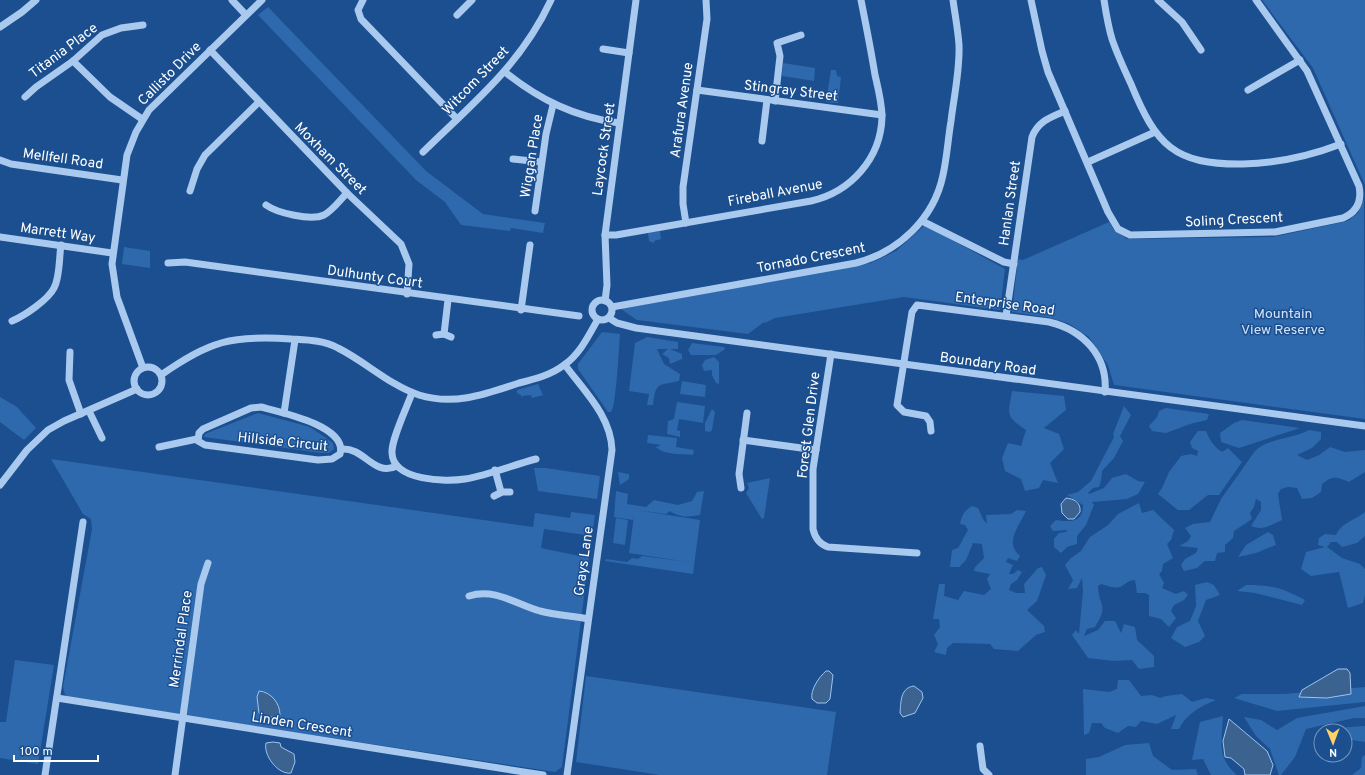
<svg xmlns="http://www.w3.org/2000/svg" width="1365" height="775" font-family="Overpass,sans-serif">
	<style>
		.green { fill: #2e69ad }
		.water { fill: #3c6290; stroke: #9cc4f0 }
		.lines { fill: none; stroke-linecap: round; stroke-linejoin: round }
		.minor { stroke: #a9c9ee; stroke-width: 7 }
		.labels { text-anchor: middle; stroke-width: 3; stroke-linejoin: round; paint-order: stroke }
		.street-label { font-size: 14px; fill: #fff; stroke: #1b4f8f }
		.park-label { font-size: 14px; fill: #cfe3fa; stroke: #1b4f8f }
	</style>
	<rect width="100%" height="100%" fill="#1b4f8f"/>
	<!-- green -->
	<g class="green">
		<polygon points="1262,0 1365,0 1365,185 1313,68"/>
		<polygon points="268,7 426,171 483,214 545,223 543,233 511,228 510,231 461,225 445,202 416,180 258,15"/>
		<polygon points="783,63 815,68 814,81 782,76"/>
		<polygon points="831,70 836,70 837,76 841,77 838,103 826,102"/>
		<polygon points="1364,199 1365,419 1114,385 1108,365 1089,337 1068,323 1051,318 1012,312 1018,259 1023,260 1109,222 1114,230 1127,239 1273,237 1348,221 1358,213"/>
		<polygon points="925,225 1005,269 1000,310 904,297 775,318 765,323 764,322 748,334 637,320 621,309 871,263 896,251"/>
		<polygon points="660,231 661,239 654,241 654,243 649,241 648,233"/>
		<polygon points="124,247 150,251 150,268 122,264"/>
		<path d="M602,332L620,334C619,346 616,408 611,412H608L578,369V364Z"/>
		<path d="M647,337L678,342V349H670L682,354V359L670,364L669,358L662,354L668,349H657L664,364L680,374L679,381C658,386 656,381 653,405H647L649,394L629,391L635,343Z"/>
		<polygon points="692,343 724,347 725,349 716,355 691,355 688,350"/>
		<polygon points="714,357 719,362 719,384 716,383 712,375 712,370 704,371 702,365 705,360"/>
		<polygon points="682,381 706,385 705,397 680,394"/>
		<polygon points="538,384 543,395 532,398 531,395 522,396 521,398 521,395 517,393 517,390"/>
		<path d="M1012,391L1064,396L1066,410L1044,428L1059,434L1064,449L1050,463L1058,483L1043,480L1039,488L1025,491L1021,479L1005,471L1002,458L1008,443L1021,446L1026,430C1005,416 1008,415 1012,391Z"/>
		<polygon points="0,397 17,407 36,428 24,440 0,422"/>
		<polygon points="677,402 705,406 703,423 679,419 677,430 680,431 680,437 667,434 668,421 674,419"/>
		<path d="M1124,406L1131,415L1120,436L1123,441L1114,458L1102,471L1101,481L1099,487L1093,488L1088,493L1089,494L1104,488L1112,478L1126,474L1138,481L1145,482L1138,494L1127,499L1092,502L1094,505L1086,525L1077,536V544L1067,547L1061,553L1054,547V539L1059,533L1066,532L1067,530L1053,531L1050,526L1056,520C1070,522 1083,523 1083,505L1067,495L1078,492L1091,481L1114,437L1113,434Z"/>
		<polygon points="1166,408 1209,414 1207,420 1190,424 1166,433 1152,431 1149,426 1157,417 1159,411"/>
		<polygon points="712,409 715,412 712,430 710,432 705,431 705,423"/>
		<polygon points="258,413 310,427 333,443 334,449 329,453 321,453 204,437 205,434"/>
		<polygon points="1242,420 1300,428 1239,448 1221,442 1220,433 1234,423"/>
		<path d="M1309,430L1321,432V439L1312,448L1297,455L1307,460L1319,455L1330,447L1345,452L1365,450V472L1349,482C1337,477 1333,475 1322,484L1321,492L1312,498L1302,499L1297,488L1288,487L1281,489L1278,494L1282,520C1271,525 1263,531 1251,526L1261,510V502L1256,499L1254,507L1250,513L1252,519L1234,531L1233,538L1225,545V552L1217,553L1215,561H1205L1197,568L1184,571L1181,565L1185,559L1196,553L1198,548L1179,546L1188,541L1191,536L1185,528L1193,524L1210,522L1221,499L1255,451C1269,438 1292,439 1309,430Z"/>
		<path d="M1198,431H1206C1210,440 1213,446 1222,452L1228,448L1242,462L1219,495H1208L1189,510H1178L1158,494L1162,488L1169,472L1181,456L1191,454L1197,456L1198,451L1192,448L1190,442Z"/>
		<path d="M648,435L677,438L676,447L694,450L693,455C682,454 664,455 656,447L661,445L647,443Z"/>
		<polygon points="51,459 533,527 535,513 570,518 571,512 595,515 592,536 544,529 541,548 589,558 562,767 555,772 71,698 65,695 63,687 92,529 91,519 83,514"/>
		<polygon points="534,468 545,468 600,476 597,499 538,491"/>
		<polygon points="618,472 629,474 629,479 620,485"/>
		<polygon points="770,478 764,518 762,519 746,493 749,488 747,483"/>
		<path d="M616,491L628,494L627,504L646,507L654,500L678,505L692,501L697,492L704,491L700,515C688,517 680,518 670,511L666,514L636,510L700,520L693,574L605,561L606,559L627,562L632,558L638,559L642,556L688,562L629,553L634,516L633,520L614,517Z"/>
		<path d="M1139,503L1142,513L1153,510L1174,530L1171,540L1167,544L1173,558L1163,564L1162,571L1159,574L1164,583L1162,588L1176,594L1184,591L1188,595L1184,600L1174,605L1171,611L1176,618L1169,627L1161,619L1149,616V595L1145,593H1137L1135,580C1127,581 1126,584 1120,587C1114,589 1106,585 1101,584L1098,586C1099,607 1109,605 1095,627L1087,629L1084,636L1098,630L1105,621H1115L1121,633L1124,624L1135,627L1137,640L1154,656V667L1139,669L1132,660L1114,661L1088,658L1072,635L1076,630L1079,634L1083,591L1082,578L1077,588L1068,589L1073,580L1065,565L1071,558L1081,551L1090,537L1108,525L1118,514Z"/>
		<path d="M972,506L978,508L983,519L987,524L986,515L1011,514L1017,510L1026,511C1019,526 1004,543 1020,556L1017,561L1008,558L1006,562L1013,565L1009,574H1013L1018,570L1022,572L1017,580L1011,584L1009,590L1016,593H1025L1024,584L1038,568L1042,567L1046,575L1037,601L1027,610L1044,626L1045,632L1036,635L1018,651L994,649L990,644L953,643L947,648L946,655L934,652L938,644L934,635L940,627L939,619H933L939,584H945L944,596L958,600L964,591L984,595L991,589L987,579L990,574L974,571L975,567L984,558L982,544L973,543L966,560L959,567H950L952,550L958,548L968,530L965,525L960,524C962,515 964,511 972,506Z"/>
		<path d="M1365,512V536L1357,543L1342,547L1337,542H1331L1327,547L1342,558L1360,564L1365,569V595L1363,603L1348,608L1339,572L1311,576L1301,569L1306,552L1325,547L1318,545L1319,538L1325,534L1336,535C1342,522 1354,521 1365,512Z"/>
		<polygon points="616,518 628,520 625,545 613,543"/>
		<polygon points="1268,532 1273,535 1276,545 1256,553 1238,557 1246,545"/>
		<polygon points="1207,582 1214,585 1220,595 1206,600 1198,621 1205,636 1199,642 1185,647 1171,638 1177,627 1190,621 1196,606 1195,585"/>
		<path d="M1246,585C1272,585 1282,588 1305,600L1302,605L1255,593L1237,591Z"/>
		<polygon points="15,660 54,665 38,764 0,758 0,722 6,722"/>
		<polygon points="586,676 836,712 827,775 660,775 576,762"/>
		<path d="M1118,680H1129L1141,696L1152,695L1160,698L1166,696L1182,694L1192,702L1206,698L1216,700C1201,706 1185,715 1179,729H1171L1176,715L1157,724L1141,721L1136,727L1128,726L1118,733L1105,728L1101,723H1092L1089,733L1084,735L1083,689L1109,692L1117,689Z"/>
		<polygon points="1365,687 1365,702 1277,711 1234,698 1242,694 1284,694"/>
		<polygon points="1365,706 1365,718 1354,718 1306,729 1295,757 1281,775 1279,775 1270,749 1256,736 1244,717 1261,720 1277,730 1297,718"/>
		<path d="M1223,716C1222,741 1216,757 1237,775H1211L1203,759L1192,760L1200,722Z"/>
		<polygon points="1365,726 1365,742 1345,739 1345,731 1321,731 1321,739 1315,738 1321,729"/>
		<polygon points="1149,743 1153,756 1172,770 1196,769 1198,775 1086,775 1086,759 1099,757 1125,745"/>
		<polygon points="1365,755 1365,775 1352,775 1361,768 1362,757"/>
	</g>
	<!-- water -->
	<g class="water">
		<path d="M1066,498C1074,499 1081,502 1080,512L1074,519H1068L1062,513L1061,504Z"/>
		<polygon points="1338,669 1347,669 1350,673 1351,694 1327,698 1299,697 1302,690"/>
		<path d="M826,671H829L833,675L830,699L826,703H817L812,699C810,690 819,677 826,671Z"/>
		<path d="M914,686L922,692L923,698L915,713L903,717L900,713C901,702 900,688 914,686Z"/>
		<path d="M259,691C271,692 280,703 280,715L278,717H263L259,713L257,697Z"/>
		<polygon points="1229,719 1267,751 1273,765 1270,775 1245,775 1244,769 1231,758 1225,757 1223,741"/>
		<path d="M273,742L280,743L281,747L294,754L295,762L291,773C278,775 263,755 266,743Z"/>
	</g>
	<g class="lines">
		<!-- minor -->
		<g class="minor">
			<polyline points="232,0 246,15"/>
			<polyline points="363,0 358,10 361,19 457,119"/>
			<path d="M1031,0L1042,51L1048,72L1108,212L1118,229L1130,235L1275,232L1343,218C1357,212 1362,201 1359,186L1307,71L1256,0"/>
			<path d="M1104,0C1106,13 1108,26 1112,39C1117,54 1124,69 1131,84C1156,145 1174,165 1243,164C1277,163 1310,156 1341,144"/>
			<polyline points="1158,0 1182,22 1201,50"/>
			<polyline points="457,15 472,0"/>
			<polyline points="0,27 22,12 36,0"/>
			<polyline points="603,49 629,53"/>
			<polyline points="210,50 347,193 401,244 409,264 407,294"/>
			<polyline points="73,61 110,97 142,119"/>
			<path d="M505,72C540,100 575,117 619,123"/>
			<polyline points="697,90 882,115"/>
			<polyline points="1248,90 1300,60"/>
			<polyline points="25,97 36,87 73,61 102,35 121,28 143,25"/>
			<polyline points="775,101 780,56 777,43 801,35"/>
			<polyline points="762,141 767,100"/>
			<path d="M423,152C473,103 521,65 551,0"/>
			<polyline points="513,159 541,162"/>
			<polyline points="0,160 11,164 122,180"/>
			<polyline points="1088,162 1155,132"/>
			<polyline points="190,191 197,169 205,155 259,102"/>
			<path d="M266,205C277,213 311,221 324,215C333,210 340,200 347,193"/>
			<polyline points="535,211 546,134 553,105"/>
			<polyline points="922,221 1004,262 1014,264"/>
			<polyline points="686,223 683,204 683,187 707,19 706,0"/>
			<path d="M605,235H616L811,201C851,192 881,158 882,117C882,103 878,88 875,75C871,50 866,25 861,0"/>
			<polyline points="0,237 112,253"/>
			<polyline points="168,263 185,262 579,316"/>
			<circle cx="602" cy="310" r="10"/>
			<polyline points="605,301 607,285 605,235 636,0"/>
			<path d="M612,307L856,263C898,252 934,219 943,175C947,157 948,139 951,121C954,96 960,70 959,45C958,30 955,15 953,0"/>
			<polyline points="521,310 530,245"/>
			<path d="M1006,316L1032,137C1038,121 1051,117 1065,111"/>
			<polyline points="609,318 617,323 636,328 1365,426"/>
			<path d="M12,321C24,316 48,300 54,288C60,277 59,258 61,245"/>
			<polyline points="444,334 448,300"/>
			<polyline points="436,335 444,334 451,337"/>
			<polyline points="70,352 69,380 81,414"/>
			<path d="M831,354L813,469V529C815,538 819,544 828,547L917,553"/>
			<path d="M565,365C584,391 611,416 612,450L567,775"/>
			<circle cx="148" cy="381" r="14"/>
			<polyline points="143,368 117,297 112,264 127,155 136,132 149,110 262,0"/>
			<path d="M161,375C210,341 231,335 291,339C307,340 323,340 338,348C366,362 389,385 419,395C454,406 486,394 519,383C535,379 551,375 564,365C580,354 589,335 598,319"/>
			<path d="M412,393C407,407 391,440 392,453C393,481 446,482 465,479C489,475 513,465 536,459"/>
			<path d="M261,407C280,412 348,426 340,454L332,459L318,460L205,445L198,441L199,433L203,429L251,408Z"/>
			<polyline points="89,411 102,438"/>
			<polyline points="284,413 295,340"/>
			<path d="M931,431L930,422L926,416L904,412L897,405L912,312L917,305L1049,322C1083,330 1108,356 1105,392"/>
			<polyline points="743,440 816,450"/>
			<polyline points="159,447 197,439"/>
			<path d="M341,449C365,447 373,477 397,466"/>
			<polyline points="495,470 501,492"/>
			<polyline points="0,485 27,450 48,430 64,421 137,389"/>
			<polyline points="741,488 739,474 747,413"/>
			<polyline points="494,496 502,492 510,492"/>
			<path d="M469,596C495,588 516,604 540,611C555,615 572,616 588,619"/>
			<polyline points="57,698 543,775"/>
			<polyline points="980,746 983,769 989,775"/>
			<polyline points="45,775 83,522"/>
			<polyline points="175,775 201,584 208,563"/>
		</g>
	</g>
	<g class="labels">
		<!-- street labels -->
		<g class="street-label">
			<text transform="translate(63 50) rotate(-37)" y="5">Titania Place</text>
			<text transform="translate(169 73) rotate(-45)" y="5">Callisto Drive</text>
			<text transform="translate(475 80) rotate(-46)" y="5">Witcom Street</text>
			<text transform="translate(791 90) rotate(7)" y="5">Stingray Street</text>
			<text transform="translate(681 110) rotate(-82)" y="5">Arafura Avenue</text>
			<text transform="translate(603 149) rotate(-82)" y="5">Laycock Street</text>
			<text transform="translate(531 156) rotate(-81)" y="5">Wiggan Place</text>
			<text transform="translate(63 158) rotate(8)" y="5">Mellfell Road</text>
			<text transform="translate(331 158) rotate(45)" y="5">Moxham Street</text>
			<text transform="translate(775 192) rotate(-11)" y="5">Fireball Avenue</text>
			<text transform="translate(1009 203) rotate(-82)" y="5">Hanlan Street</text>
			<text transform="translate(1234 219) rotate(-3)" y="5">Soling Crescent</text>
			<text transform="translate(58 232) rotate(8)" y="5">Marrett Way</text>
			<text transform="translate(811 257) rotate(-11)" y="5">Tornado Crescent</text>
			<text transform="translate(375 276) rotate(8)" y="5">Dulhunty Court</text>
			<text transform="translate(1005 303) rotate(8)" y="5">Enterprise Road</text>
			<text transform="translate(988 363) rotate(8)" y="5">Boundary Road</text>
			<text transform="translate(808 425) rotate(-83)" y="5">Forest Glen Drive</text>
			<text transform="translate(283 441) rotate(6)" y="5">Hillside Circuit</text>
			<text transform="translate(583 561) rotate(-82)" y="5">Grays Lane</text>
			<text transform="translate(180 639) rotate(-82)" y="5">Merrindal Place</text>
			<text transform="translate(302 724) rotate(9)" y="5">Linden Crescent</text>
		</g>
		<!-- park labels -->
		<g class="park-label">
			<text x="1283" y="318">Mountain<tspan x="1283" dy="16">View Reserve</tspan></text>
		</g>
	</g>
	<!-- north arrow -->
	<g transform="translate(1333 743) rotate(179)"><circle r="19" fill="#1b4f8f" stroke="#7695bc"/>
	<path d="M0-3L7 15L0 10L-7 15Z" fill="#ffd166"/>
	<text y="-6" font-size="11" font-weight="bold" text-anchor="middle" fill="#ffffff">N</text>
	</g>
	<!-- scale -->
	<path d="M14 755v6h84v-6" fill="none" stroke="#ffffff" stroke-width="2"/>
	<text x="20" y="755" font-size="12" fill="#ffffff" stroke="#1b4f8f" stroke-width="3" paint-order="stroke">100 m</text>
</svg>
